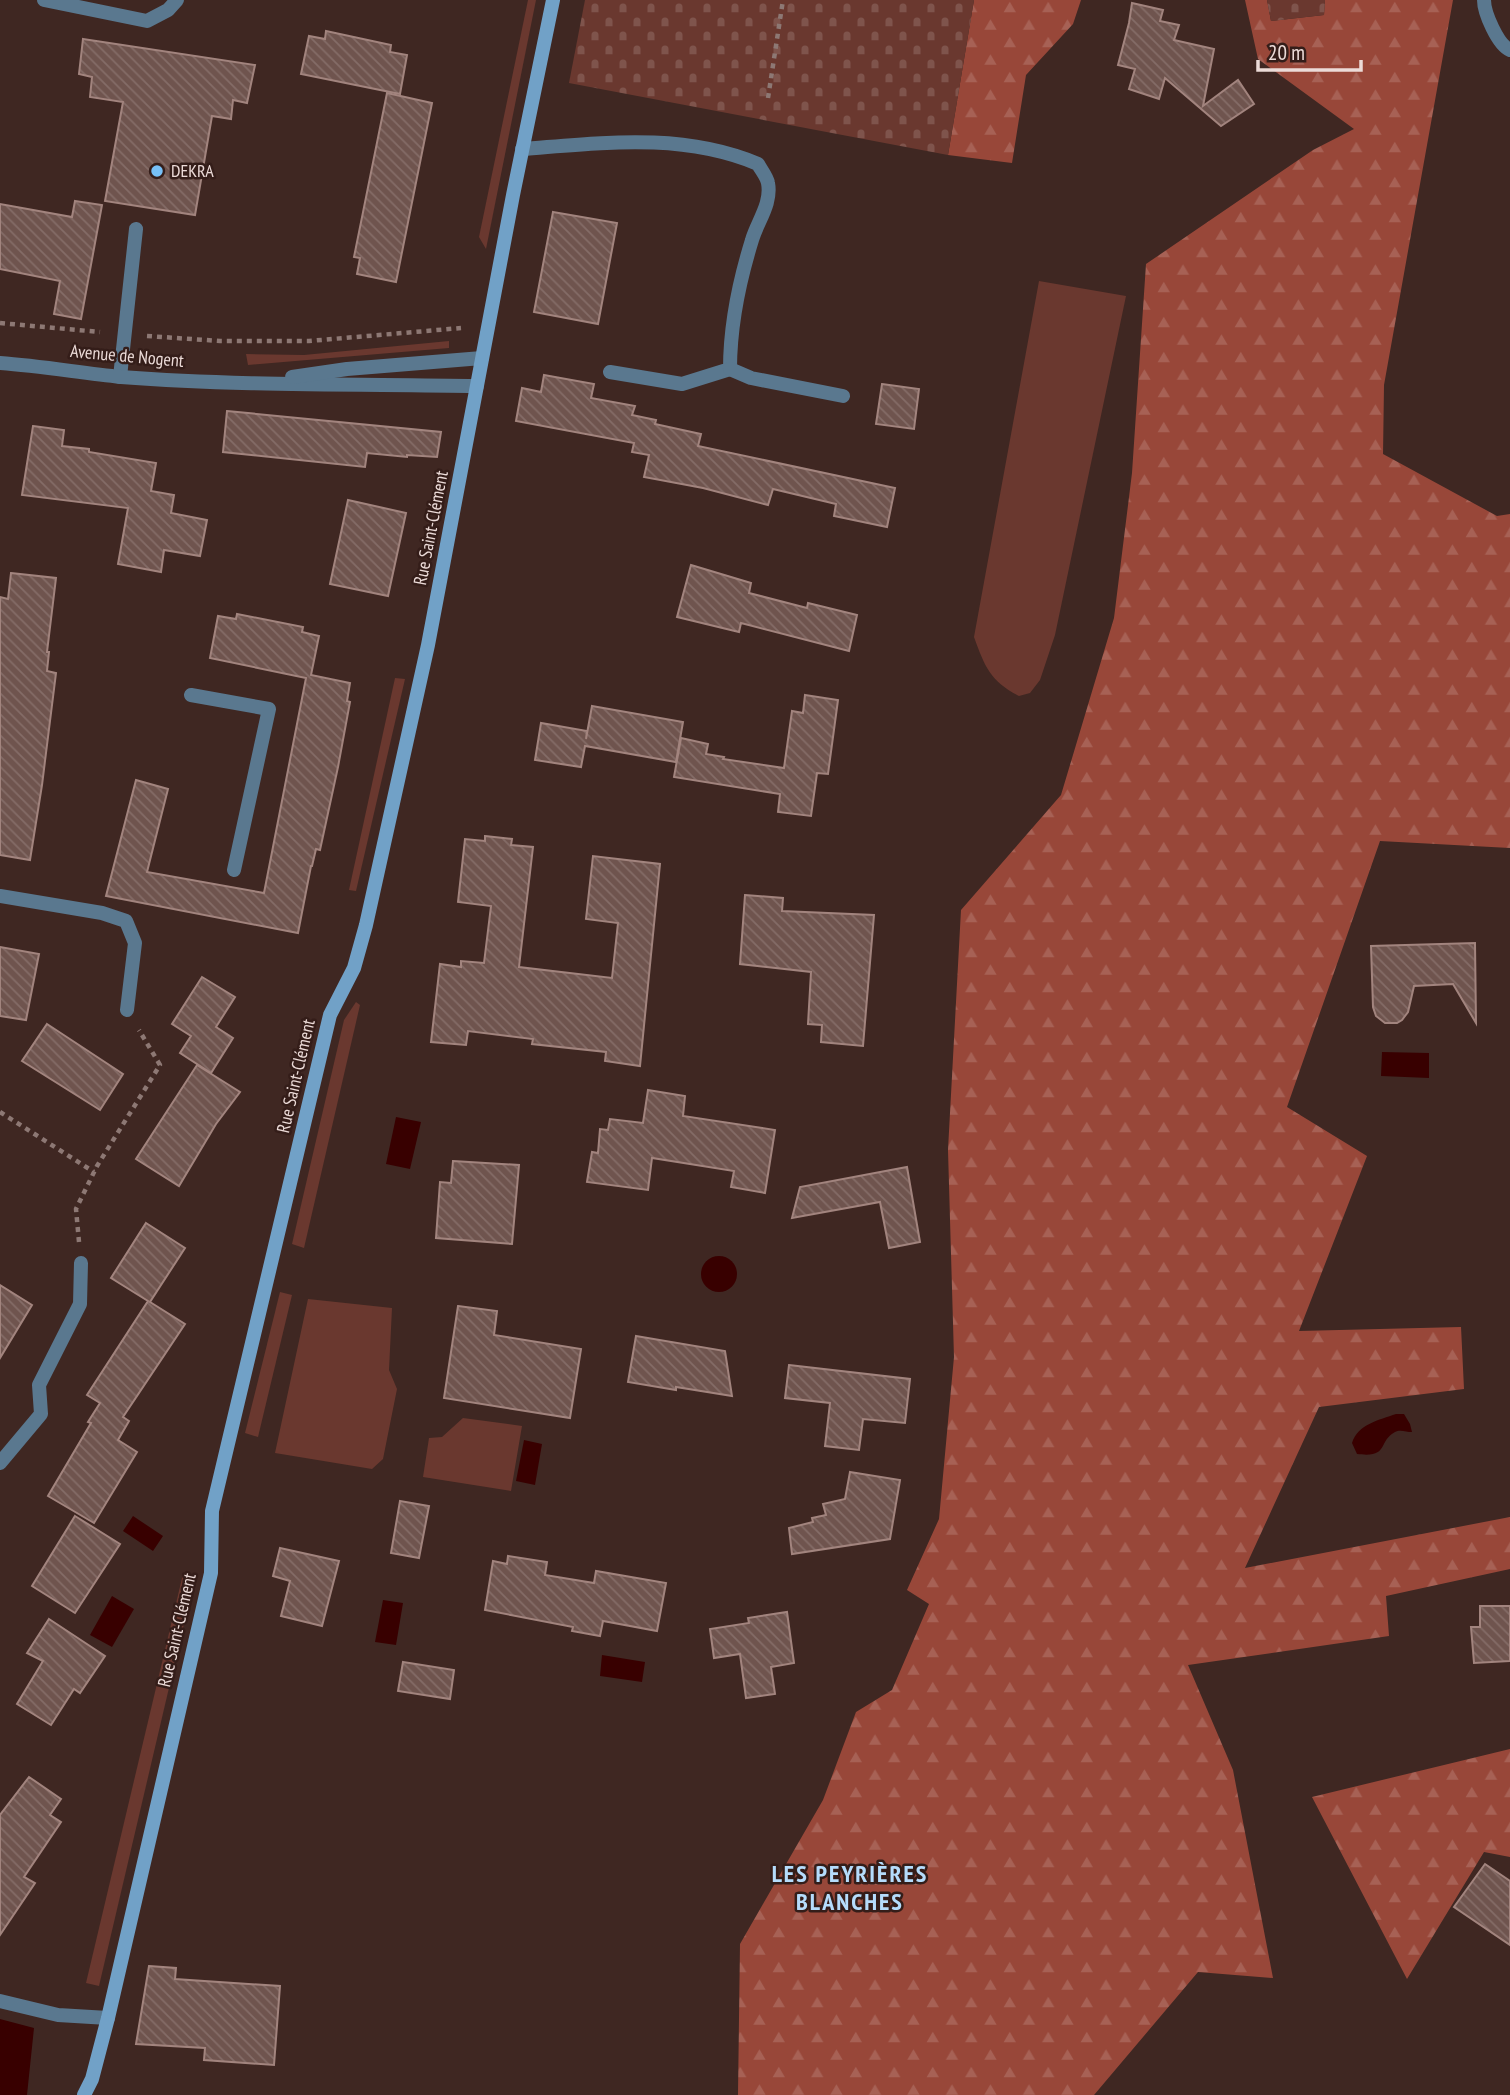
<svg xmlns="http://www.w3.org/2000/svg" width="1510" height="2095" font-family="'PT Sans Narrow',sans-serif">
	<style>
		.green { fill: #6a382f }
		.forest { fill: url(#forest-firs) }
		.cemetery { fill: url(#cemetery-stones) }
		.water { fill: #380000 }
		.building { fill: url(#building-back-hatch); stroke: #a2847e; stroke-width: 2 }
		.lines { fill: none; stroke-linecap: round; stroke-linejoin: round }
		.path { stroke: #8d7874; stroke-width: 4.5; stroke-dasharray: 5 5; stroke-linecap: butt }
		.service { stroke: #5a788f; stroke-width: 14 }
		.minor { stroke: #5a788f; stroke-width: 14 }
		.secondary { stroke: #71a1c7; stroke-width: 14 }
		.poi-dot { fill: #77c0f7; stroke: #341d19; stroke-width: 2.5 }
		.labels { text-anchor: middle; stroke-width: 5; stroke-linejoin: round; paint-order: stroke }
		.poi-label { font-size: 18px; fill: #ecdbd8; stroke: #341d19; text-anchor: start }
		.street-label { font-size: 18px; fill: #ecdbd8; stroke: #341d19 }
		.district-label { font-size: 24px; font-weight: bold; letter-spacing: 2px; fill: #b5dcfc; stroke: #341d19 }
	</style>
	<defs>
		<pattern id="forest-firs" width="22" height="20" patternUnits="userSpaceOnUse" patternTransform="scale(1.75)"><rect width="22" height="20" fill="#984739"/><path d="M5 1l3.5 6h-7zM16 11l3.5 6h-7z" fill="#a76155"/></pattern>
		<pattern id="cemetery-stones" width="16" height="16" patternUnits="userSpaceOnUse" patternTransform="scale(1.75)"><rect width="16" height="16" fill="#6a382f"/><path d="M2 7V4a2 2 0 0 1 4 0v3zM10 15v-3a2 2 0 0 1 4 0v3z" fill="#7f544c"/></pattern>
		<pattern id="building-back-hatch" width="6" height="6" patternUnits="userSpaceOnUse" patternTransform="scale(1.75)"><rect width="6" height="6" fill="#6f544e"/><path d="M-1 5l2 2M0 0l6 6M5-1l2 2" fill="none" stroke="#846c67"/></pattern>
	</defs>
	<rect width="100%" height="100%" fill="#3f2722"/>
	<!-- green -->
	<g class="green">
		<polygon points="528,0 536,0 486,249 479,237"/>
		<path d="M1039,281L1126,296L1055,635L1040,680L1030,693L1019,696C990,681 985,667 974,637Z"/>
		<polygon points="449,341 449,348 248,365 246,354 304,355"/>
		<polygon points="395,678 405,679 356,891 349,890"/>
		<polygon points="356,1002 360,1005 304,1248 292,1244 344,1020"/>
		<polygon points="280,1292 292,1295 258,1437 245,1433"/>
		<polygon points="308,1299 392,1308 389,1370 397,1389 383,1459 372,1469 275,1453"/>
		<polygon points="463,1418 522,1426 511,1491 423,1477 429,1438 442,1437"/>
		<polygon points="183,1574 195,1577 99,1986 86,1983"/>
	</g>
	<!-- forest -->
	<g class="forest">
		<polygon points="974,0 1081,0 1073,24 1026,75 1012,163 948,155"/>
		<polygon points="1245,0 1267,0 1271,21 1324,15 1325,0 1453,0 1384,385 1383,454 1497,516 1510,514 1510,848 1380,841 1287,1107 1367,1156 1299,1331 1461,1327 1464,1389 1319,1407 1245,1568 1510,1517 1510,1569 1386,1596 1389,1636 1188,1665 1233,1770 1273,1978 1198,1972 1094,2095 738,2095 740,1944 823,1800 856,1712 892,1690 929,1604 907,1590 939,1519 954,1357 948,1150 961,910 1061,795 1114,618 1132,473 1146,264 1313,150 1354,129 1258,59"/>
		<polygon points="1510,1749 1510,1857 1484,1852 1407,1979 1312,1797"/>
	</g>
	<!-- cemetery -->
	<g class="cemetery">
		<polygon points="585,0 974,0 948,155 569,83"/>
		<polygon points="1267,0 1325,0 1324,15 1271,21"/>
	</g>
	<!-- water -->
	<g class="water">
		<polygon points="1382,1052 1429,1053 1429,1078 1381,1076"/>
		<polygon points="396,1117 421,1122 410,1169 386,1164"/>
		<circle cx="719" cy="1274" r="18"/>
		<path d="M1396,1414H1404L1410,1424L1412,1432C1406,1432 1400,1429 1395,1432C1377,1442 1390,1458 1357,1454L1352,1443C1358,1424 1379,1420 1396,1414Z"/>
		<polygon points="524,1440 542,1444 535,1485 516,1481"/>
		<polygon points="133,1516 163,1536 153,1551 123,1531"/>
		<polygon points="112,1596 134,1609 112,1647 90,1635"/>
		<polygon points="383,1600 403,1603 396,1645 375,1642"/>
		<polygon points="602,1655 645,1662 642,1682 600,1676"/>
		<polygon points="0,2019 34,2028 27,2095 0,2095"/>
	</g>
	<!-- building -->
	<g class="building">
		<polygon points="1132,3 1163,10 1160,21 1179,25 1174,40 1214,49 1203,106 1238,80 1254,104 1221,126 1165,78 1159,99 1129,89 1135,69 1118,65 1129,23"/>
		<polygon points="326,31 391,45 390,52 407,55 400,94 301,74 309,36 325,39"/>
		<polygon points="83,39 255,65 247,103 233,100 231,119 212,116 195,215 105,201 123,102 90,97 92,77 79,74"/>
		<polygon points="387,93 432,103 396,282 357,274 360,258 354,257"/>
		<polygon points="75,201 102,205 81,319 54,314 60,281 0,269 0,204 72,217"/>
		<polygon points="553,212 617,223 598,324 534,312"/>
		<polygon points="544,375 594,384 591,398 635,406 632,415 656,420 655,424 701,434 698,446 895,488 887,527 834,516 836,504 773,489 768,505 703,488 644,477 649,455 632,452 634,443 516,421 522,388 541,392"/>
		<polygon points="882,384 919,389 914,429 876,424"/>
		<polygon points="227,411 441,432 437,457 407,455 407,457 367,453 365,467 223,452"/>
		<polygon points="33,426 64,430 62,446 89,449 89,452 156,463 151,491 174,495 171,513 207,520 200,556 164,550 161,572 118,564 128,508 22,495"/>
		<polygon points="348,500 406,513 388,596 330,584"/>
		<polygon points="691,565 751,583 749,593 807,608 808,603 857,615 849,651 741,623 739,632 677,617"/>
		<polygon points="11,573 56,578 47,652 49,652 47,671 56,673 42,785 30,860 0,855 0,597 8,599"/>
		<polygon points="237,614 303,627 302,632 319,636 311,675 350,683 347,701 350,702 338,767 320,850 316,849 312,866 311,866 298,933 106,896 136,780 168,789 147,872 264,893 306,678 210,658 218,616 236,619"/>
		<polygon points="805,695 838,700 828,774 817,773 811,816 778,812 780,794 674,777 681,738 708,744 706,754 724,757 723,759 784,768 792,711 803,713"/>
		<polygon points="592,706 683,722 676,762 585,746 581,767 535,760 541,723 587,731 586,739"/>
		<polygon points="485,836 512,839 511,845 533,847 519,967 612,978 618,923 586,919 593,856 660,864 640,1066 605,1061 606,1052 532,1044 533,1039 468,1031 466,1045 431,1042 440,964 461,967 461,961 484,963 491,906 458,902 465,839 485,841"/>
		<polygon points="745,895 783,898 782,911 874,915 863,1046 821,1042 822,1025 808,1024 811,972 740,964"/>
		<polygon points="1475,943 1476,1023 1453,984 1414,986 1408,1012 1402,1020 1397,1023 1385,1023 1376,1016 1373,1007 1371,946"/>
		<polygon points="0,947 39,954 26,1020 0,1016"/>
		<polygon points="202,977 235,997 216,1027 233,1038 211,1073 180,1053 191,1036 172,1024"/>
		<polygon points="47,1024 123,1074 100,1110 22,1061"/>
		<polygon points="197,1065 240,1092 216,1124 179,1186 136,1159"/>
		<polygon points="648,1090 685,1096 683,1116 775,1130 765,1193 731,1187 734,1171 652,1158 648,1190 587,1182 592,1152 598,1153 600,1129 608,1130 610,1119 643,1123"/>
		<polygon points="453,1161 519,1165 512,1244 436,1238 440,1182 451,1183"/>
		<polygon points="907,1167 920,1242 889,1248 880,1202 792,1218 800,1187"/>
		<polygon points="146,1223 185,1248 150,1302 185,1324 123,1417 129,1421 118,1440 137,1452 94,1523 48,1496 91,1423 88,1422 100,1403 87,1395 148,1301 111,1278"/>
		<polygon points="0,1285 32,1305 0,1358"/>
		<polygon points="458,1306 497,1311 494,1335 581,1349 570,1418 444,1398"/>
		<polygon points="636,1336 725,1351 732,1396 676,1387 676,1390 628,1382"/>
		<polygon points="789,1365 910,1379 905,1423 863,1419 859,1450 825,1446 830,1403 785,1398"/>
		<polygon points="850,1472 900,1480 890,1539 792,1554 789,1528 813,1522 812,1518 826,1515 823,1504 845,1499"/>
		<polygon points="400,1501 429,1506 419,1558 391,1553"/>
		<polygon points="75,1516 120,1544 75,1613 32,1586"/>
		<polygon points="280,1548 339,1561 322,1626 281,1616 290,1581 273,1576"/>
		<polygon points="508,1556 547,1562 545,1575 594,1583 596,1571 666,1583 657,1631 603,1621 600,1636 572,1631 573,1627 485,1610 493,1561 507,1564"/>
		<polygon points="1480,1606 1510,1606 1510,1661 1474,1663 1471,1627 1480,1627"/>
		<polygon points="787,1612 794,1663 771,1667 775,1694 746,1698 740,1654 714,1658 710,1629 749,1623 748,1618"/>
		<polygon points="49,1619 105,1656 80,1693 74,1689 51,1725 17,1704 43,1661 27,1653"/>
		<polygon points="403,1662 454,1670 450,1699 398,1691"/>
		<polygon points="29,1777 61,1799 50,1815 61,1822 24,1877 35,1883 0,1935 0,1815"/>
		<polygon points="1485,1864 1510,1881 1510,1945 1454,1907"/>
		<polygon points="149,1966 176,1968 175,1979 280,1986 274,2065 204,2060 205,2048 136,2044"/>
	</g>
	<g class="lines">
		<!-- path -->
		<g class="path">
			<polyline points="768,98 783,0"/>
			<polyline points="0,323 100,332"/>
			<polyline points="147,336 220,341 309,341 461,328"/>
			<polyline points="0,1112 94,1172"/>
			<polyline points="79,1242 76,1209 97,1166 160,1065 139,1030"/>
		</g>
		<!-- service -->
		<g class="service">
			<path d="M522,149C602,143 682,132 758,164C761,170 767,177 768,183C772,204 757,222 752,240C739,282 730,325 730,369L682,384L610,372"/>
			<polyline points="730,369 751,378 843,396"/>
			<polyline points="120,377 136,229"/>
			<polyline points="191,695 269,709 234,870"/>
			<polyline points="0,1463 41,1414 39,1385 80,1304 81,1263"/>
		</g>
		<!-- minor -->
		<g class="minor">
			<polyline points="44,0 147,21 168,10 177,0"/>
			<path d="M1484,0C1484,13 1498,45 1510,50"/>
			<path d="M0,363C41,366 81,373 121,377C239,386 358,384 477,386"/>
			<polyline points="292,377 347,369 482,358"/>
			<polyline points="0,896 102,913 126,921 135,943 127,1010"/>
			<polyline points="0,2001 58,2015 108,2018"/>
		</g>
		<!-- secondary -->
		<polyline class="secondary" points="84,2095 92,2079 108,2018 211,1573 212,1511 330,1015 354,968 366,925 428,645 513,195 553,0"/>
	</g>
	<!-- markers -->
	<circle class="poi-dot" cx="157" cy="171" r="7"/>
	<g class="labels">
		<!-- poi labels -->
		<g class="poi-label">
			<text x="171" y="177">DEKRA</text>
		</g>
		<!-- street labels -->
		<g class="street-label">
			<text transform="translate(127 356) rotate(5)" y="6">Avenue de Nogent</text>
			<text transform="translate(431 528) rotate(-79)" y="6">Rue Saint-Clément</text>
			<text transform="translate(296 1076) rotate(-77)" y="6">Rue Saint-Clément</text>
			<text transform="translate(177 1630) rotate(-77)" y="6">Rue Saint-Clément</text>
		</g>
		<!-- district labels -->
		<g class="district-label">
			<text x="850" y="1882">LES PEYRIÈRES<tspan x="850" dy="28">BLANCHES</tspan></text>
		</g>
	</g>
	<!-- scale -->
	<path d="M1258 60v10h103v-10" fill="none" stroke="#ecdbd8" stroke-width="3.5"/>
	<text x="1268" y="60" font-size="21" fill="#ecdbd8" stroke="#341d19" stroke-width="5" paint-order="stroke">20 m</text>
</svg>
